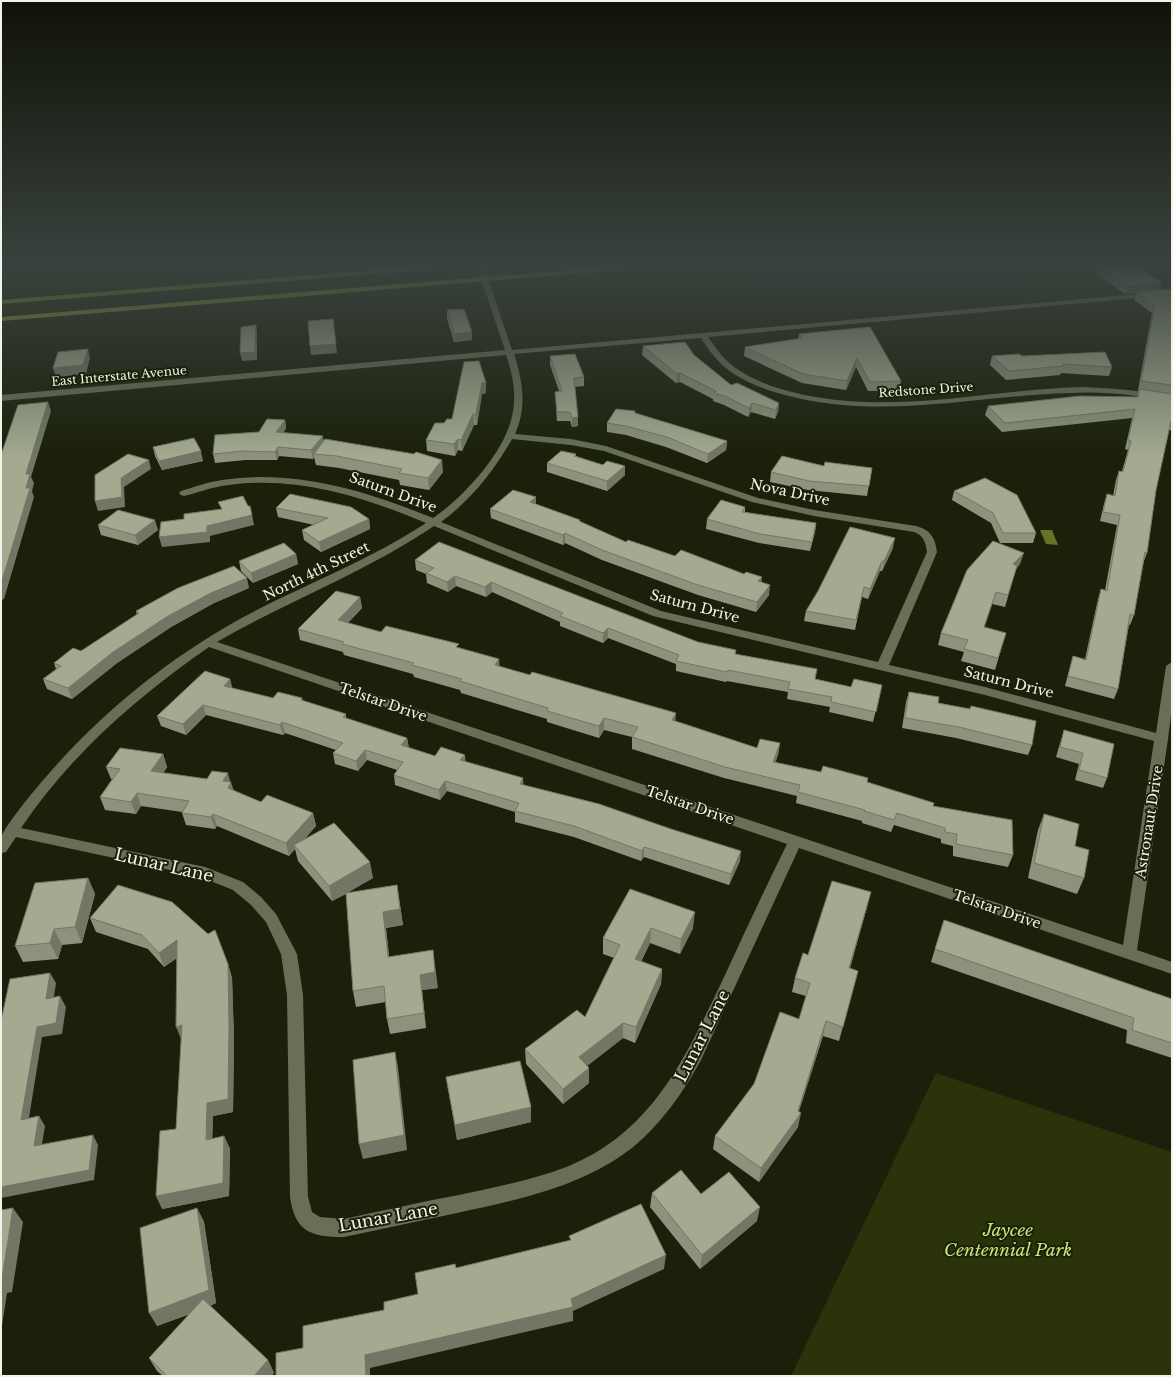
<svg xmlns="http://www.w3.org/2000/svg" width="1173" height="1377" font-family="'Libre Baskerville',serif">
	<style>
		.green { fill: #2a3309 }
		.water { fill: #647423 }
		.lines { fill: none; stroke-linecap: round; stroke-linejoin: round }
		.minor { fill: #686f56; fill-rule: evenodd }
		.highway { fill: #95ac3c; fill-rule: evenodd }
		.wall { fill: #8c927c }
		.shaded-wall { fill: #727765 }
		.building { fill: #a3aa90; stroke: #727765 }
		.labels { text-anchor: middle; stroke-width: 4; stroke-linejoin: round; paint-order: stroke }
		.far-street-label { font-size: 12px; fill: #f0f4e6; stroke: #1b200a }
		.street-label { font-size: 14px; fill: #f0f4e6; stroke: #1b200a }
		.near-street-label { font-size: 17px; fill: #f0f4e6; stroke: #1b200a }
		.near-park-label { font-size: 17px; font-style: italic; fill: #cce478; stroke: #1b200a }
	</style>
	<rect width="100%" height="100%" fill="#1b200a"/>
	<!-- green -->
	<polygon class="green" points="936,1073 1172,1152 1172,1376 791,1376"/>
	<!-- water -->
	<polygon class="water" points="1040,530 1052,530 1058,545 1046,544"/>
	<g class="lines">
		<!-- minor -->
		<path class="minor" d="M476,264H483L512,350L1172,291V295L708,337C714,345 720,354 727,361C745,377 769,386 792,392C889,417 987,389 1084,387C1114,388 1143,391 1172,396V402C1138,395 1104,391 1069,393C975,396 882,420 789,396C765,390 740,381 721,364C713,356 707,347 701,338L514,354C523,381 527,408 515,434L571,439L606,446L758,498L814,510L916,526C931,530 935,538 937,552L889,665L985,687L1156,733L1166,666L1172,662V707L1168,739L1137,950L1172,962V974L799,848L701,1060C683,1093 661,1124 632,1148C581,1187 518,1200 457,1213C419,1221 382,1229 344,1237C311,1237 295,1232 290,1197L287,995L281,954L266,922L251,905L233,890L198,876L16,837L6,852L1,853C1,849 0,843 1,838C3,828 36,788 45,778C100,714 165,661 238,620C300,586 367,562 426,523C362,496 293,474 222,486C209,488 197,493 184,496L181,495L179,493L181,491C194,487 208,482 222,480C295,469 366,491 433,518C463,498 505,452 512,416C517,395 513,375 506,355L1,401V395L505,350ZM512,439L571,445L604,451L752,502L814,516L914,532C924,536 925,541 927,552L878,662L661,611L441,522C470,501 495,470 512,439ZM434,526L653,616L985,695L1154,741L1123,945L217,642C288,601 366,572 434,526ZM209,647L787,844C766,887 745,931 725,975C687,1054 655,1130 569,1166C533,1180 496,1187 459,1195C420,1202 382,1211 344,1219L320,1217L312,1212L308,1197L303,995L297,954L276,914L261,897L243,882L205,867L21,828C70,755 137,697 209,647Z"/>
		<!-- highway -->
		<g class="highway">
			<polygon points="443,264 477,264 474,266 1,304 1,300"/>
			<polygon points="640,264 673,264 670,266 1,321 1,317"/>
		</g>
	</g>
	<!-- wall -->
	<g class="wall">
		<polygon points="1099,266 1159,290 1172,290 1172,427 1171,430 1169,430 1156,490 1147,553 1144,561 1134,615 1130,625 1129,625 1118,689 1114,699 1065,686 1070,667 1073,656 1085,659 1098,599 1101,589 1105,590 1117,525 1100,521 1104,504 1107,494 1113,496 1116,480 1119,471 1122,471 1128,450 1125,449 1132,418 1002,432 985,415 988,406 1137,397 1139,390 1138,390 1152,313 1134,300 1137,293 1125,294 1097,274"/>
		<polygon points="447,310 472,340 454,342 447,319"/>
		<polygon points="870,327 901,381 899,390 868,391 856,367 846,390 802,383 744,356 745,347 798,339 799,334"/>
		<polygon points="643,346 694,355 731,385 779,403 778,412 775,419 751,412 748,417 724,405 713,401 713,399 680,382 676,383 642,355"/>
		<polygon points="550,356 584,377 584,386 574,387 578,426 572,427 570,421 557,421 555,392 559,391 550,365"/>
		<polygon points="992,356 1022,356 1112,367 1109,376 1061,373 1060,375 1006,380 990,365"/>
		<polygon points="486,383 486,393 482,394 477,425 474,425 462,451 458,450 455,456 427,451 426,440 444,423 452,419"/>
		<polygon points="635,413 727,441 726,450 707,463 666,447 626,435 607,432 607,423"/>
		<polygon points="285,420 286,428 283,433 323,436 323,441 443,472 429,490 400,485 399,480 339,468 316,465 314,457 313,459 279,456 277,460 245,460 215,463 213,454"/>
		<polygon points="153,447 203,461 162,470 155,456"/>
		<polygon points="576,454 576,456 603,465 625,475 607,491 547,472 547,463"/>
		<polygon points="824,466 872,468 867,496 808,490 770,482 771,472"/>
		<polygon points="954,491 1036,533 1033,543 1000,543 991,523 952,500"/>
		<polygon points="536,497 536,504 580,520 580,522 626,542 762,582 769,595 756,612 698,595 602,560 565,543 563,545 491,518 490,509"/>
		<polygon points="745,507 745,512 816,523 815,532 810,551 759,543 706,529 707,519"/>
		<polygon points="276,508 369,519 370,529 321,552 304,540 302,530 314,525 278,517"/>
		<polygon points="98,525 158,530 138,545 101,535"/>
		<polygon points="893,548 882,571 880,571 868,599 862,597 855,630 804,621 806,611"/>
		<polygon points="296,554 298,564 253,583 241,571 239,561"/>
		<polygon points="415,560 698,642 815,679 851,687 882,685 873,722 829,712 830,707 787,699 788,692 727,681 726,682 676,671 676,664 608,638 603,643 560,626 560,622 492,592 486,597 456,586 448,592 427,583 426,574 416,570"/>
		<polygon points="1020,564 1016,569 1005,607 992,604 984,627 1006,633 995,670 961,661 964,652 938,645 941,633"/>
		<polygon points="249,588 214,603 171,627 117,663 72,699 47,689 43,679 56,669 54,663 81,651 137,615 136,611"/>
		<polygon points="360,597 362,608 348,623 381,632 459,648 500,667 676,721 757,748 780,743 778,755 775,762 867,782 933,806 1013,855 1008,867 953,856 953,846 941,843 941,839 894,825 891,832 862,823 862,821 796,803 797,796 724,778 632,749 632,737 604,730 599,738 547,722 547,719 461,693 460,690 414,677 413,674 344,655 343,652 300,640 298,629"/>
		<polygon points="230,679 232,688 273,698 302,698 303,701 346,714 346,719 407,738 409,748 435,756 465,755 465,762 523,778 523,785 740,861 729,885 644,857 641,861 574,837 515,822 515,812 447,791 440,800 395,785 394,775 397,770 367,760 358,771 335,764 333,753 336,750 285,733 283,735 206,715 186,735 161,726 157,716"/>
		<polygon points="909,692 938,703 970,709 1032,745 1028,755 956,738 902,728 906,702"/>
		<polygon points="1064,730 1107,778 1103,788 1075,780 1079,764 1056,757 1061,740"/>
		<polygon points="163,754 167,767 163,773 230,782 234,791 261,802 313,813 316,826 303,841 373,878 347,893 397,885 403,925 386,928 389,957 438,988 422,990 426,1028 390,1034 387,1019 386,1002 356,1007 353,991 346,894 332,901 298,861 295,849 289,856 217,826 215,829 186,825 182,813 182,812 141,806 136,814 105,810 100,797 112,779 111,779 106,767"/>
		<polygon points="1044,814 1075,846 1084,878 1077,894 1028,878 1038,830"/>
		<polygon points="88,878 95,894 82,943 62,945 58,959 23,962 15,946"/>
		<polygon points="630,889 693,928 680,954 650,943 641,962 662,969 661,984 635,1043 623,1038 587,1066 589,1068 589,1083 563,1104 526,1064 525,1049 585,1017 614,958 603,954 603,938"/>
		<polygon points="867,907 850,968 858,971 839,1041 823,1036 799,1111 798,1127 759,1182 713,1149 715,1136 754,1084 799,1019 806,996 792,992 795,978 808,955"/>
		<polygon points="90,918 228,964 232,978 234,1039 233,1112 213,1116 212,1139 224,1136 230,1149 229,1196 162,1209 176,1129 181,1039 177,958 164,967 148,949 96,932"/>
		<polygon points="944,920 1172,999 1172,1058 1126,1043 1127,1030 931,962"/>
		<polygon points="446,1077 531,1107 531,1122 457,1140"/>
		<polygon points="652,1193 701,1194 757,1221 700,1269 650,1207"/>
		<polygon points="197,1208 204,1222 216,1303 210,1306 268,1360 274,1373 271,1376 163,1376 157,1371 149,1358 190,1314 157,1326"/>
	</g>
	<!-- shaded-wall -->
	<g class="shaded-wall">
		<polygon points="1162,283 1159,291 1137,292 1137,293 1125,294 1128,286"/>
		<polygon points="333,319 337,353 311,355 310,346"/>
		<polygon points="256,325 257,333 257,360 242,361 240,353"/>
		<polygon points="472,332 472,340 454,342 454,334"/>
		<polygon points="88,349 90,358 86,374 56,377 53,368"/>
		<polygon points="857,358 856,367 846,390 847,381"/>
		<polygon points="680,373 680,382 676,383 677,374"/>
		<polygon points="482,383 486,383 486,393 482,394 477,425 476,414"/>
		<polygon points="48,402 51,411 31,477 34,483 32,491 34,497 4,599 1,600 1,584 26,488 26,474"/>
		<polygon points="752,403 751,412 748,417 749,408"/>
		<polygon points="779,403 778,412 775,419 776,410"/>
		<polygon points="473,414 474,425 462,451 461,440"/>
		<polygon points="578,417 578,426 572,427 572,418"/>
		<polygon points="285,420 286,428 278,441 276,432"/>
		<polygon points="323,436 324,445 314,454 314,457 313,459 311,450"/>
		<polygon points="458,439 458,450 455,456 454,444"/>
		<polygon points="727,441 726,450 707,463 708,454"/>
		<polygon points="278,447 279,456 277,460 275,452"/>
		<polygon points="201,451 203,461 162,470 159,461"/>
		<polygon points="149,460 151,469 124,487 125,507 98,511 95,501 121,478"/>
		<polygon points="442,460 443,472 429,490 428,478"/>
		<polygon points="625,466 625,475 607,491 607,481"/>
		<polygon points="536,497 536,507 530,502"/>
		<polygon points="252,515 254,525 210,536 210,542 162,547 159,537"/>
		<polygon points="369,519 370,529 321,552 319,542"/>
		<polygon points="155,520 158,530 138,545 135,535"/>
		<polygon points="816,523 815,532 810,551 812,542"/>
		<polygon points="565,533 565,543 563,545 563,535"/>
		<polygon points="895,538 893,548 882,571 884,561"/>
		<polygon points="1024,553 1020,564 1016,569 1005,607 1016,569 1013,564"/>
		<polygon points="296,554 298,564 253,583 251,573"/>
		<polygon points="882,561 880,571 868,599 870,589"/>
		<polygon points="455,576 456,586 448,592 447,582"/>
		<polygon points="762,577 761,587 758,581"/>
		<polygon points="247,578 249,588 214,603 171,627 117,663 72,699 68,688 113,652 168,616 211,593"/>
		<polygon points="491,582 492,592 486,597 485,587"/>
		<polygon points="770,585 769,595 756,612 757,602"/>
		<polygon points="996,592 992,604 981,639 984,627"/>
		<polygon points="360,597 362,608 340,631 338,620"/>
		<polygon points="608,628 608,638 603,643 603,633"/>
		<polygon points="499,659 500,670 495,665"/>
		<polygon points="230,679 233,690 224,686"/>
		<polygon points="203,705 206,715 186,735 183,724"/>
		<polygon points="676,713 675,724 672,720"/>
		<polygon points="604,718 604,730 599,738 599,726"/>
		<polygon points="282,722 285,733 283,735 280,725"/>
		<polygon points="407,738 409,749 401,745"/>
		<polygon points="780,743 778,755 772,773 773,762"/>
		<polygon points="365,750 367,760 358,771 356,761"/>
		<polygon points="163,754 167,767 156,784 151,771"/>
		<polygon points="465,755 466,765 460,760"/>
		<polygon points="228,773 231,784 231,782 235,795 232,801 223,781"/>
		<polygon points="523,778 524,789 520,784"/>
		<polygon points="445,781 447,791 440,800 439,790"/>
		<polygon points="137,793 141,806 136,814 131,802"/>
		<polygon points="313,813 316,826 296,848 294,845 295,849 289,856 286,843"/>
		<polygon points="213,814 217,826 215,829 211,817"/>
		<polygon points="644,847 644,857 641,861 642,851"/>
		<polygon points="741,851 740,861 729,885 731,874"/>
		<polygon points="370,862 373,878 332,901 329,886"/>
		<polygon points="88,878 95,894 82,943 75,927"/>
		<polygon points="397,885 403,925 386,928 391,973 388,957 383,912"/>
		<polygon points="871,892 867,907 846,982 849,968"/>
		<polygon points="695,912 693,928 680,954 681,939"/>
		<polygon points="651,928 650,943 634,975 635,959"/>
		<polygon points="54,929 62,945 58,959 50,943"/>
		<polygon points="177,940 182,954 164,967 159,953"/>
		<polygon points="433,950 438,988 422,990 426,1028 424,1013 420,975"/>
		<polygon points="228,964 232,978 234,1039 233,1112 213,1116 212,1153 206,1140 207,1103"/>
		<polygon points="662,969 661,984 635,1043 636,1027"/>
		<polygon points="50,973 56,983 52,1009 46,999"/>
		<polygon points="60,996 66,1007 62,1034 42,1037 27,1130 21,1120 37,1027"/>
		<polygon points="826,1021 823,1036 796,1120 801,1113 798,1127 759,1182 761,1168 798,1111"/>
		<polygon points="623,1023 623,1038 579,1072 579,1057"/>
		<polygon points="182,1025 182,1041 176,1027"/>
		<polygon points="395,1052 398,1067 407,1150 363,1159 359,1144"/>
		<polygon points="589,1068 589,1083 563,1104 563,1089"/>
		<polygon points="531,1107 531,1122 457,1140 455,1125"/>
		<polygon points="39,1116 45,1126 40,1156 34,1146"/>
		<polygon points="93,1135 98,1145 94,1180 1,1198 1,1187"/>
		<polygon points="224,1136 230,1149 229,1196 162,1209 156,1196"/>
		<polygon points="760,1207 757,1221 700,1269 702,1255"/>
		<polygon points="13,1208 23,1222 12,1292 7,1293 1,1332 1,1279"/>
		<polygon points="197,1208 204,1222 216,1303 157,1326 149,1313"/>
		<polygon points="666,1255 664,1269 573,1311 573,1321 370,1368 370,1376 366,1376 365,1355 571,1299"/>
		<polygon points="268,1360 274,1373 271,1376 254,1376"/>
	</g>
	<!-- building -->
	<g class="building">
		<polygon points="1117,264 1134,264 1162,283 1128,286 1099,266"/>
		<polygon points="1171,289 1172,290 1172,385 1141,381 1155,305 1137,292"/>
		<polygon points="464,309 472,332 454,334 447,310"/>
		<polygon points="333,319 336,344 310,346 308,321"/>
		<polygon points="256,325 255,352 240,353 241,327"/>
		<polygon points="870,327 901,381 870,382 857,358 847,381 803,374 745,347 803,338 799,334"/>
		<polygon points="685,342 694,355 731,385 737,383 779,403 776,410 752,403 749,408 725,396 714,393 716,391 680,373 677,374 643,346"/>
		<polygon points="88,349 83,365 53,368 58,352"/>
		<polygon points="1105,352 1112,367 1063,364 1063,366 1009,371 992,356 1019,354 1022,356"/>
		<polygon points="575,354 584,377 574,378 578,417 572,418 570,412 557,412 555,392 562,391 550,356"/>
		<polygon points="479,361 486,383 482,383 476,414 473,414 461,440 458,439 454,444 426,440 435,423 444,423 447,419 452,419 464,362"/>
		<polygon points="1139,389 1172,394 1172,421 1171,421 1156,490 1147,553 1145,552 1134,615 1130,614 1118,689 1068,676 1073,656 1086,660 1101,589 1107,591 1120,515 1103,512 1107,494 1115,496 1119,471 1123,472 1131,441 1128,440 1135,409 1005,423 988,406 1080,396 1138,397"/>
		<polygon points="48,402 26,474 30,474 26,488 30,488 1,584 1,455 18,405"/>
		<polygon points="616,409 635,411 635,413 727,441 708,454 667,437 626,426 607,423"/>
		<polygon points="267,419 285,420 276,432 323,436 311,450 278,447 275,452 243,451 213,454 215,435 259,432"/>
		<polygon points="194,438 201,451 159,461 153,447"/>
		<polygon points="325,439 414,454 416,452 442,460 428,478 399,473 402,469 337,456 314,454"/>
		<polygon points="561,451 576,454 574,456 603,465 607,461 625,466 607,481 547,463"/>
		<polygon points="128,454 149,460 121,478 122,497 95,501 95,475"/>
		<polygon points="782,456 824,466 825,462 872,468 869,486 809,481 771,472"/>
		<polygon points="985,478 1017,495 1036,533 1003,533 993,513 954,491"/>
		<polygon points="513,490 536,497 530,502 580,520 579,521 626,542 628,540 675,556 681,550 744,574 746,572 762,577 758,581 770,585 757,602 698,585 602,550 565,533 563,535 490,509"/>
		<polygon points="290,494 351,507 369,519 319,542 302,530 328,518 276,508"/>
		<polygon points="243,496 248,506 250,506 252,515 207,526 207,532 159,537 161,522 184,519 184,514 222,509 218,502"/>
		<polygon points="721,500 745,507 742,512 816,523 812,542 760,534 707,519"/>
		<polygon points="118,510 155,520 135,535 98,525"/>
		<polygon points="850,527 895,538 884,561 882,561 870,589 864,587 856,620 806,611 818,591"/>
		<polygon points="993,541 1024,553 1013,564 1017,566 1008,595 996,592 984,627 1006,633 998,658 964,649 968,640 941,633 967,570"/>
		<polygon points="439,542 698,642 736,650 735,654 817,669 815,679 851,687 854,679 882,685 876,712 831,702 832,697 788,689 790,682 728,670 727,672 676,661 679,655 608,628 603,633 560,616 563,613 491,582 485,587 455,576 447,582 426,573 434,568 415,560"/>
		<polygon points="284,543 296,554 251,573 239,561"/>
		<polygon points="234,566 247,578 211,593 168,616 113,652 68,688 43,679 61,666 54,663 73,648 81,651 139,613 136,611 178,588"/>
		<polygon points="336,591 360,597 338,620 381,632 386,626 459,644 456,647 499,659 495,665 530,675 532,672 676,713 672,720 757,748 760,739 780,743 773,762 821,772 823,766 868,778 867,782 934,803 933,806 1012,820 1013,855 956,844 957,834 945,832 945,828 897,813 894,820 864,811 865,810 798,792 800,785 725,767 632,737 638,727 604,718 599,726 547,711 548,708 460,681 462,679 412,665 414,663 342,644 344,642 298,629"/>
		<polygon points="205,671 230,679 224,686 273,698 278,692 302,698 301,700 346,714 343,717 407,738 401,745 435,756 441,747 465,755 460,760 523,778 520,784 599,804 671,829 741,851 731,874 644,847 642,851 574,826 515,811 519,803 445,781 439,790 394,775 403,762 365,750 356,761 333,753 343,743 282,722 280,725 203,705 183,724 157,716"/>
		<polygon points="909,692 939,697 938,703 970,709 971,706 1036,721 1032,745 959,727 905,718"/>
		<polygon points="1064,730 1114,744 1107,778 1079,770 1083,753 1060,747"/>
		<polygon points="120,748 163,754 151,771 207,779 212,771 228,773 223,781 231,782 228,788 261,802 267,795 313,813 286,843 213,814 211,817 182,813 189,801 137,793 131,802 100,797 120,769 106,767"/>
		<polygon points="1044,814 1079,824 1075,846 1089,850 1084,878 1034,863"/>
		<polygon points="334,823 370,862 329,886 294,845"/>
		<polygon points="88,878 75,927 54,929 50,943 15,946 35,883"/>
		<polygon points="832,881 871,892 849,968 858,971 843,1027 826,1021 798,1111 801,1113 761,1168 715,1136 754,1084 780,1012 799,1019 810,983 795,978 803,953 808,955"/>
		<polygon points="118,885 172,902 208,934 215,930 228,964 229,1025 228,1099 207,1103 206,1140 224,1136 223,1183 156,1196 160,1131 176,1129 182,1025 176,1027 177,940 159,953 142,935 90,918"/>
		<polygon points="397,885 400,909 383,912 388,957 433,950 435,972 420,975 424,1013 387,1019 384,986 353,991 346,893"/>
		<polygon points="630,889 695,912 681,939 651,928 635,959 662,969 636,1027 623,1023 579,1057 589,1068 563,1089 525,1049 577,1010 585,1017 620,945 603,938"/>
		<polygon points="944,920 1172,999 1172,1043 1132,1030 1134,1018 935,949"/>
		<polygon points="50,973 46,999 60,996 56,1023 37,1027 21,1120 39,1116 34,1146 93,1135 89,1170 1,1187 1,1021 10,979"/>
		<polygon points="395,1052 404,1135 359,1144 353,1060"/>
		<polygon points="520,1061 531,1107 455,1125 446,1077"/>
		<polygon points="681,1170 701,1194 729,1172 760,1207 702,1255 652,1193"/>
		<polygon points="641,1204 666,1255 571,1299 573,1307 365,1355 366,1376 276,1376 276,1353 303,1348 303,1326 384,1310 384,1302 418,1294 415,1273 455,1264 456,1268 571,1240 569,1236"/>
		<polygon points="13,1208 2,1279 1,1279 1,1210"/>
		<polygon points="197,1208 209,1290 149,1313 140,1228"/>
		<polygon points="203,1299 268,1360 254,1376 167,1376 149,1358"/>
	</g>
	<!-- sky -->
	<linearGradient id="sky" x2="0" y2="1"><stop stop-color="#0f1206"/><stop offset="0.58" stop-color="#39423e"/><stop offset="1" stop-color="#39423e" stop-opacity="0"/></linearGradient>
	<rect width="1173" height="457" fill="url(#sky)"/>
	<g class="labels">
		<!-- far-street labels -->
		<g class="far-street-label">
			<text transform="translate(119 376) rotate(-5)" y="4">East Interstate Avenue</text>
			<text transform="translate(926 390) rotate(-4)" y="4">Redstone Drive</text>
		</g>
		<!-- street labels -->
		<g class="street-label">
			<text transform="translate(393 492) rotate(20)" y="5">Saturn Drive</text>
			<text transform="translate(790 492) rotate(12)" y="5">Nova Drive</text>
			<text transform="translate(316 571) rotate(-26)" y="5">North 4th Street</text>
			<text transform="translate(695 606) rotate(15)" y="5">Saturn Drive</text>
			<text transform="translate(1009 682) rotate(14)" y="5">Saturn Drive</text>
			<text transform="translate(383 702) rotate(19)" y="5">Telstar Drive</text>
			<text transform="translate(690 805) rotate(19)" y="5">Telstar Drive</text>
			<text transform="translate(1149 822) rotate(-81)" y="5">Astronaut Drive</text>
			<text transform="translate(997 909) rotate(19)" y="5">Telstar Drive</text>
		</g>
		<!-- near-street labels -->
		<g class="near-street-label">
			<text transform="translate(164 865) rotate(13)" y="6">Lunar Lane</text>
			<text transform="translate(702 1036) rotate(-63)" y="6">Lunar Lane</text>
			<text transform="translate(388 1217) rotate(-10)" y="6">Lunar Lane</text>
		</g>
		<!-- near-park labels -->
		<g class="near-park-label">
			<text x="1008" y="1236">Jaycee<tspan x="1008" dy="20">Centennial Park</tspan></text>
		</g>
	</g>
	<!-- border -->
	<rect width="1173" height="1377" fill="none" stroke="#f0f4e6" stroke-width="4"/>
</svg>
